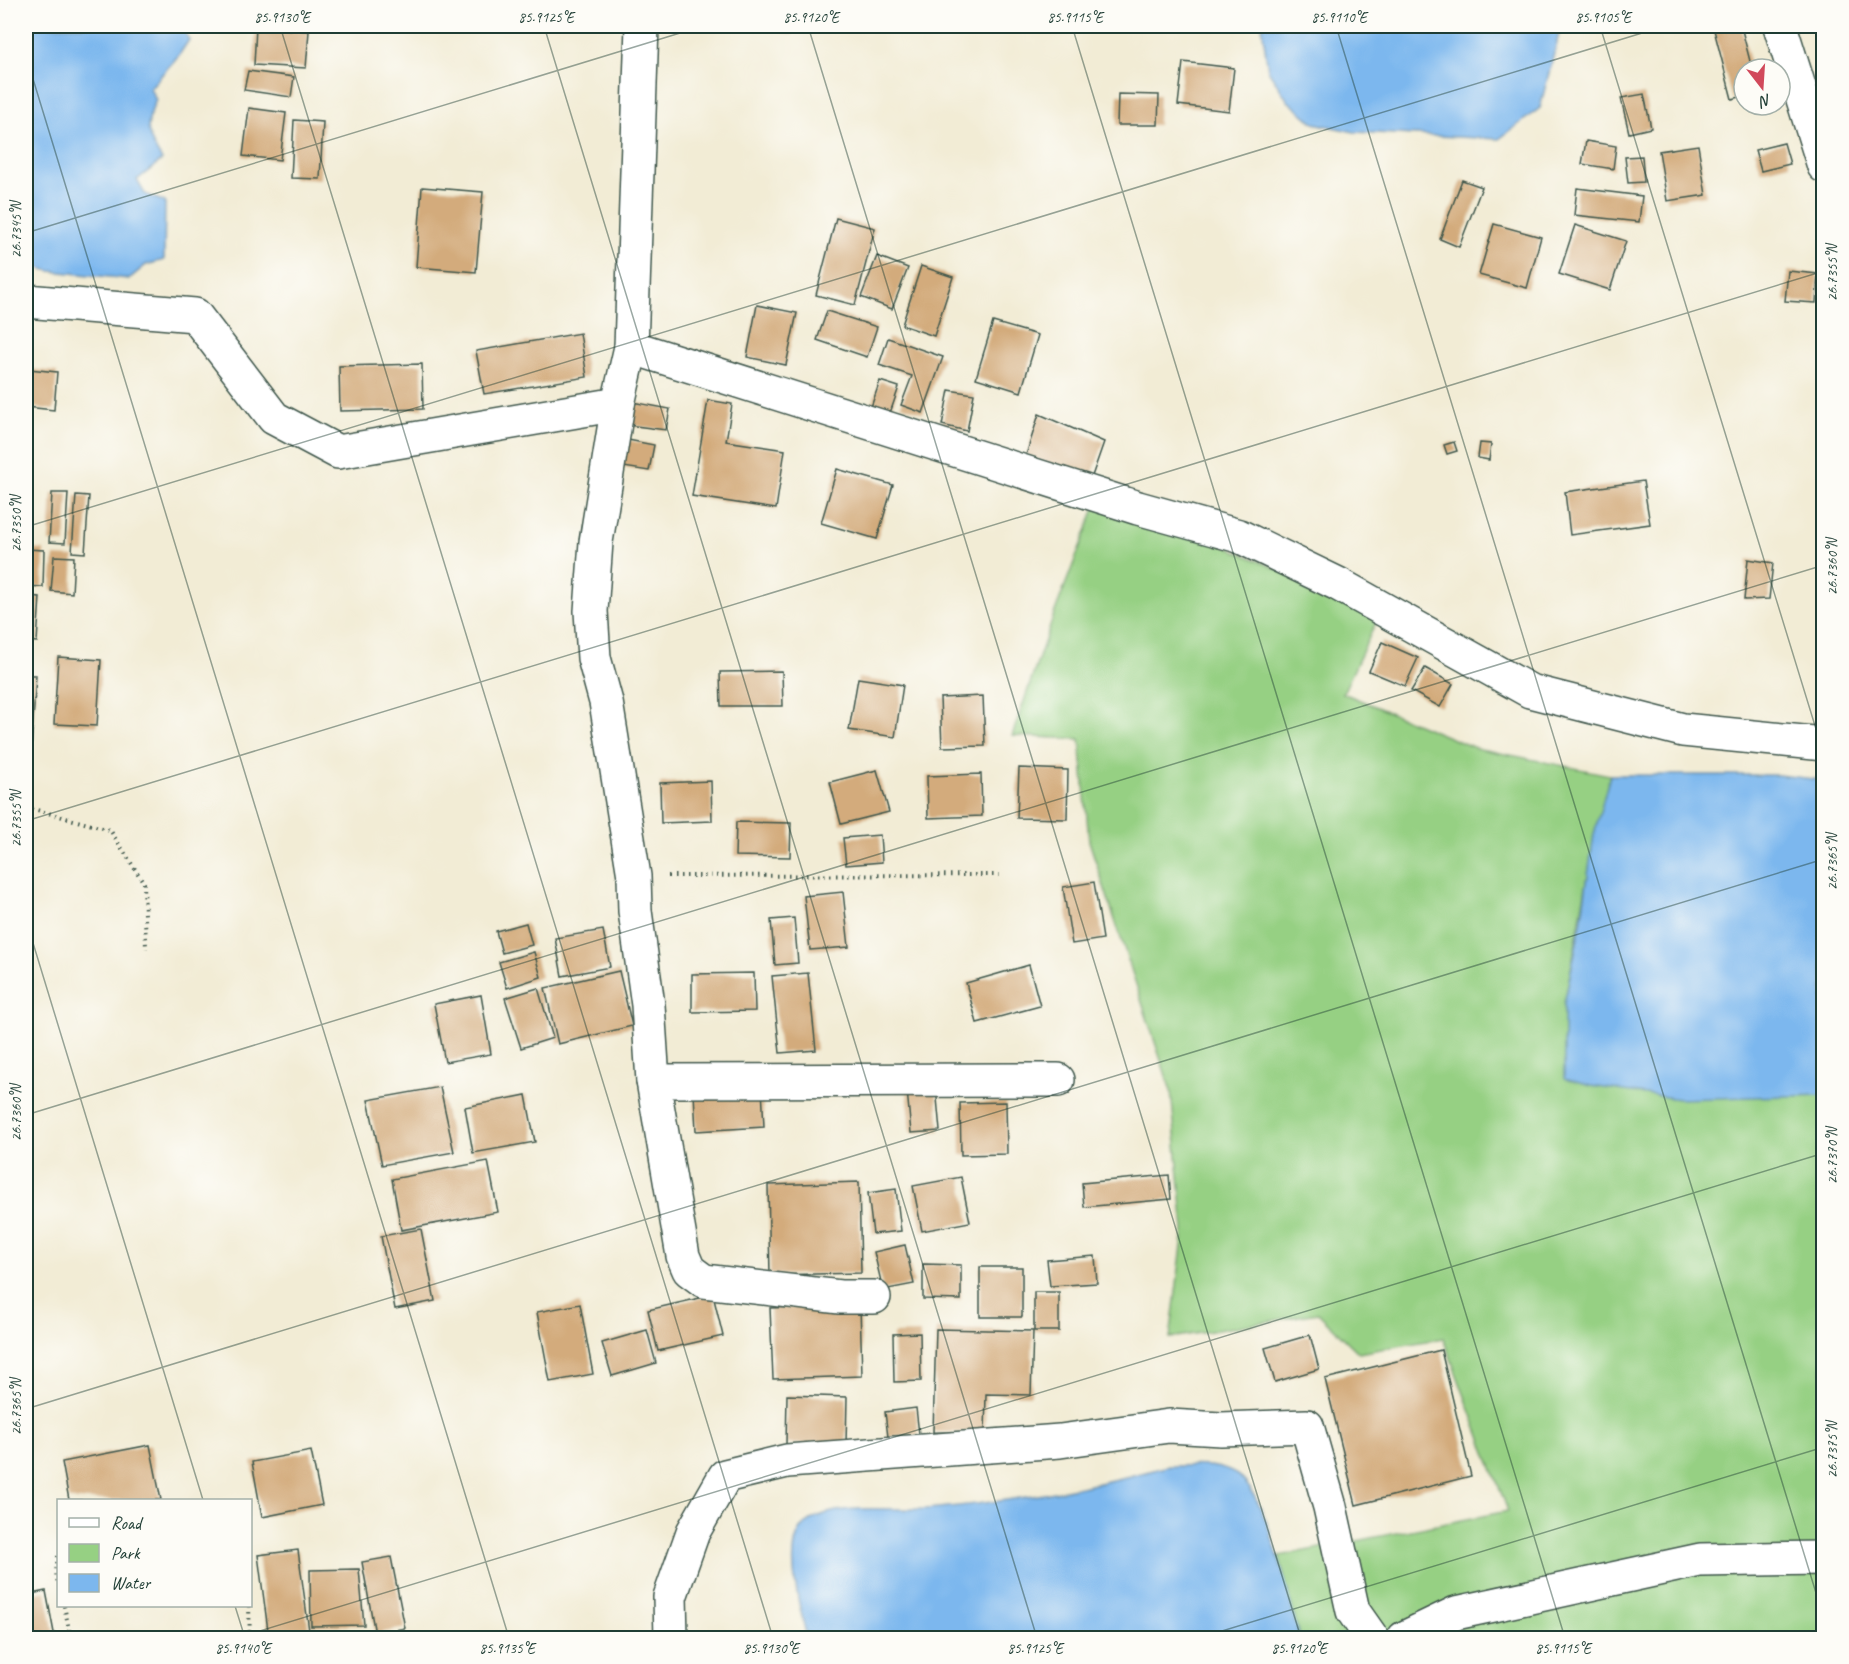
<svg xmlns="http://www.w3.org/2000/svg" width="1849" height="1664" font-family="Caveat,sans-serif">
	<style>
		.green { fill: #96d083; stroke: #5a865c; stroke-width: 1.5 }
		.water { fill: #7cb7ee; stroke: #4e7a91; stroke-width: 1.5 }
		.building { fill: #d3ab7c }
		.lines { fill: none; stroke-linecap: round; stroke-linejoin: round }
		.street-casing { stroke: #3f574c; stroke-width: 36 }
		.path { stroke: #3f574c; stroke-width: 4; stroke-dasharray: 1.5 4.5; stroke-linecap: butt }
		.street { stroke: #fff; stroke-width: 33 }
		.ticks { fill: none; stroke: #1f3d34; stroke-width: 1.5; stroke-opacity: 0.45 }
		.neatline { fill: none; stroke: #1f3d34; stroke-width: 2 }
		.ticks-label { font-size: 15px; text-anchor: middle; fill: #1f3d34 }
	</style>
	<rect width="100%" height="100%" fill="#fdfcf7"/>
	<filter id="ink" filterUnits="userSpaceOnUse"><feTurbulence type="fractalNoise" baseFrequency=".0167" numOctaves="2"/><feDisplacementMap in="SourceGraphic" scale="12" xChannelSelector="R" yChannelSelector="G"/><feConvolveMatrix kernelMatrix="1 2 1 2 8 2 1 2 1" color-interpolation-filters="sRGB"/></filter>
	<filter id="wash" filterUnits="userSpaceOnUse"><feTurbulence type="fractalNoise" baseFrequency=".008" numOctaves="4" result="noise"/><feDisplacementMap in="SourceGraphic" scale="24" xChannelSelector="R" yChannelSelector="G"/><feGaussianBlur stdDeviation="1.35" result="paint"/><feColorMatrix in="noise" values="0 0 0 0 0 0 0 0 0 0 0 0 0 0 0 0 0 1.4 0 .05"/><feComposite in="paint" operator="in"/></filter>
	<g filter="url(#wash)">
		<rect width="100%" height="100%" fill="#f2ecd5"/>
		<!-- green -->
		<path class="green" d="M1097,503L1227,547L1380,614L1343,693L1475,748L1610,775C1590,850 1580,928 1564,1004L1767,1095H1823V1638H1299L1279,1556L1508,1511L1443,1338L1359,1353L1318,1313L1170,1338L1184,1230L1171,1091L1089,841L1080,739L1012,736L1054,614Z"/>
		<!-- water -->
		<g class="water">
			<path d="M26,26H181L189,40L179,55L150,88L156,100C143,128 147,135 162,160L137,180L145,194L165,202L164,260L146,265L129,279L50,271L26,264Z"/>
			<polygon points="1262,26 1561,26 1540,108 1499,139 1354,132 1314,123 1288,101 1268,70"/>
			<polygon points="1610,775 1778,775 1823,780 1823,1095 1679,1099 1591,1086 1564,1079 1564,1004 1581,923 1594,834"/>
			<path d="M1169,1466C1192,1466 1217,1462 1237,1475C1267,1493 1291,1604 1299,1638H807C801,1611 779,1540 809,1521C838,1502 893,1511 926,1509C1008,1503 1091,1487 1169,1466Z"/>
		</g>
		<g id="blocks">
			<!-- building -->
			<g class="building">
				<polygon points="761,26 795,26 792,35"/>
				<polygon points="1713,26 1741,26 1752,69 1744,69 1744,96 1732,99"/>
				<polygon points="256,27 309,31 306,68 254,65"/>
				<polygon points="1183,62 1234,68 1229,111 1178,105"/>
				<polygon points="248,71 294,77 291,97 244,90"/>
				<polygon points="1118,94 1159,95 1158,125 1117,125"/>
				<polygon points="1644,94 1651,128 1629,133 1621,98"/>
				<polygon points="249,108 286,113 280,160 243,156"/>
				<polygon points="294,120 323,122 320,179 291,178"/>
				<polygon points="1586,141 1616,146 1613,169 1582,164"/>
				<polygon points="1784,143 1790,164 1761,171 1755,150"/>
				<polygon points="1698,145 1706,195 1667,201 1659,151"/>
				<polygon points="1642,156 1644,182 1628,183 1625,157"/>
				<polygon points="1462,180 1482,187 1459,247 1440,239"/>
				<polygon points="422,187 483,192 476,272 416,267"/>
				<polygon points="1577,188 1642,196 1639,222 1574,215"/>
				<polygon points="836,218 875,228 855,305 816,295"/>
				<polygon points="1494,224 1541,237 1527,288 1479,275"/>
				<polygon points="1575,225 1626,241 1610,290 1559,274"/>
				<polygon points="877,256 908,268 892,309 861,297"/>
				<polygon points="921,266 953,277 934,336 902,325"/>
				<polygon points="1788,271 1818,274 1816,303 1785,301"/>
				<polygon points="757,305 797,313 786,365 747,357"/>
				<polygon points="827,311 877,327 867,357 817,340"/>
				<polygon points="993,322 1038,335 1021,392 976,378"/>
				<polygon points="580,333 587,377 484,394 476,351"/>
				<polygon points="888,338 943,357 923,413 901,405 912,376 879,365"/>
				<polygon points="422,364 423,409 340,411 339,366"/>
				<polygon points="29,369 57,372 54,410 26,407"/>
				<polygon points="880,381 899,387 890,413 871,407"/>
				<polygon points="949,390 974,394 967,431 942,425"/>
				<polygon points="708,400 732,404 726,441 785,450 776,509 692,496"/>
				<polygon points="632,402 670,409 666,430 628,425"/>
				<polygon points="1039,414 1104,442 1091,479 1026,455"/>
				<polygon points="623,439 654,445 649,471 617,466"/>
				<polygon points="1454,442 1457,451 1447,454 1444,445"/>
				<polygon points="1480,443 1491,444 1489,460 1478,458"/>
				<polygon points="837,469 893,485 877,539 821,523"/>
				<polygon points="1643,481 1650,524 1570,535 1565,492"/>
				<polygon points="52,493 68,493 65,543 49,542"/>
				<polygon points="76,495 89,496 85,553 72,552"/>
				<polygon points="26,549 44,550 43,587 26,586"/>
				<polygon points="54,556 74,557 72,593 51,591"/>
				<polygon points="1748,559 1773,563 1769,599 1744,600"/>
				<polygon points="26,596 40,597 37,642 26,641"/>
				<polygon points="1382,642 1418,658 1405,686 1369,671"/>
				<polygon points="58,657 101,660 97,726 54,724"/>
				<polygon points="1425,668 1453,684 1440,707 1411,691"/>
				<polygon points="782,671 783,706 721,706 720,672"/>
				<polygon points="26,675 36,675 30,766 26,766"/>
				<polygon points="858,678 903,685 895,737 849,730"/>
				<polygon points="983,696 985,746 942,747 940,698"/>
				<polygon points="1019,768 1068,770 1067,819 1017,818"/>
				<polygon points="877,770 889,812 841,824 830,782"/>
				<polygon points="981,774 982,816 928,818 927,776"/>
				<polygon points="711,781 712,821 661,823 660,783"/>
				<polygon points="736,822 791,823 790,857 735,856"/>
				<polygon points="880,835 882,862 846,865 843,838"/>
				<polygon points="1094,882 1103,939 1072,944 1063,887"/>
				<polygon points="843,892 849,947 810,950 804,896"/>
				<polygon points="794,918 798,963 775,965 771,920"/>
				<polygon points="526,923 532,945 502,953 496,931"/>
				<polygon points="603,930 610,967 562,976 555,938"/>
				<polygon points="534,952 541,977 507,988 499,962"/>
				<polygon points="1029,965 1040,1006 977,1023 966,983"/>
				<polygon points="619,971 632,1026 558,1044 545,988"/>
				<polygon points="754,973 755,1011 692,1012 692,974"/>
				<polygon points="808,973 816,1050 780,1053 772,976"/>
				<polygon points="538,988 553,1038 521,1048 505,998"/>
				<polygon points="481,995 491,1054 445,1062 434,1004"/>
				<polygon points="440,1087 454,1152 382,1165 368,1100"/>
				<polygon points="936,1087 940,1131 911,1133 907,1090"/>
				<polygon points="762,1089 764,1127 696,1131 694,1093"/>
				<polygon points="526,1095 535,1142 473,1153 465,1107"/>
				<polygon points="1006,1102 1007,1154 961,1155 960,1103"/>
				<polygon points="488,1161 498,1212 401,1230 392,1179"/>
				<polygon points="1169,1175 1171,1199 1084,1207 1082,1183"/>
				<polygon points="961,1177 970,1222 922,1231 913,1186"/>
				<polygon points="859,1182 861,1273 770,1275 768,1185"/>
				<polygon points="896,1189 901,1231 873,1234 868,1193"/>
				<polygon points="421,1229 435,1301 395,1309 381,1236"/>
				<polygon points="905,1245 914,1284 883,1290 874,1252"/>
				<polygon points="1095,1256 1097,1283 1050,1286 1047,1260"/>
				<polygon points="923,1264 961,1265 961,1300 923,1299"/>
				<rect x="980" y="1267" width="42" height="50"/>
				<rect x="1034" y="1292" width="25" height="39"/>
				<polygon points="713,1295 723,1336 658,1351 648,1310"/>
				<polygon points="580,1304 593,1374 550,1382 537,1312"/>
				<polygon points="860,1305 862,1376 773,1379 770,1308"/>
				<polygon points="936,1329 1033,1331 1031,1395 986,1394 985,1433 933,1432"/>
				<polygon points="647,1330 656,1363 612,1376 602,1343"/>
				<polygon points="920,1333 921,1381 894,1382 893,1334"/>
				<polygon points="1310,1335 1319,1369 1275,1382 1265,1348"/>
				<polygon points="1441,1350 1471,1476 1356,1505 1325,1379"/>
				<polygon points="787,1395 847,1397 846,1445 786,1444"/>
				<polygon points="916,1408 919,1434 888,1437 885,1412"/>
				<polygon points="150,1445 161,1500 69,1500 62,1462"/>
				<polygon points="311,1451 322,1505 262,1517 252,1462"/>
				<polygon points="298,1550 310,1638 269,1638 258,1555"/>
				<polygon points="391,1557 405,1628 375,1634 362,1562"/>
				<polygon points="359,1569 364,1625 311,1626 310,1570"/>
				<polygon points="46,1591 55,1638 26,1638 26,1595"/>
			</g>
		</g>
	</g>
	<g filter="url(#ink)">
		<use href="#blocks" fill-opacity="0" stroke="#3f574c" stroke-width="1.5"/>
		<g class="lines">
			<!-- street casing -->
			<g class="street-casing">
				<g id="street">
					<polyline points="1780,26 1824,166"/>
					<polyline points="26,301 195,315 274,418 338,452 618,404 631,347 1138,508 1239,536 1338,584 1530,691 1683,730 1824,744"/>
					<polyline points="631,347 642,26"/>
					<polyline points="618,404 596,542 591,611 594,658 606,702 634,876 635,911 648,1005 653,1081 683,1256 689,1270 704,1281 840,1297 874,1297"/>
					<polyline points="653,1081 1058,1080"/>
					<polyline points="671,1638 670,1597 693,1532 725,1476 787,1461 1060,1441 1169,1426 1221,1429 1307,1426 1330,1507 1353,1611 1372,1638"/>
					<polyline points="1404,1638 1456,1613 1700,1560 1824,1558"/>
				</g>
			</g>
			<!-- path -->
			<g class="path">
				<polyline points="26,807 110,830 144,883 146,949"/>
				<polyline points="668,876 1001,875"/>
				<polyline points="58,1556 56,1572 58,1584"/>
				<polyline points="64,1606 71,1638"/>
				<polyline points="249,1606 250,1638"/>
			</g>
			<!-- street -->
			<use href="#street" class="street"/>
		</g>
	</g>
	<!-- ticks -->
	<path class="ticks" d="M280,26L773,1638M544,26L1037,1638M808,26L1301,1638M1072,26L1565,1638M1336,26L1824,1619M1600,26L1824,755M26,56L509,1638M26,233L703,26M26,527L1665,26M26,821L1824,271M26,920L203,1500M26,1115L1824,565M26,1409L1824,859M235,1606L245,1638M237,1638L1824,1153M1199,1638L1824,1447"/>
	<!-- margin -->
	<rect width="1849" height="1664" fill="none" stroke="#fdfcf7" stroke-width="66"/>
	<!-- legend -->
	<rect x="57" y="1499" width="195" height="108" fill="#fdfcf7" stroke="#a4b0a9" stroke-width="1.5"/>
	<rect x="69" y="1518" width="30" height="9" fill="#ffffff" stroke="#a4b0a9" stroke-width="1.5"/>
	<text x="111" y="1529" font-size="18" fill="#1f3d34">Road</text>
	<rect x="69" y="1544" width="30" height="18" fill="#96d083" stroke="#a4b0a9" stroke-width="1.5"/>
	<text x="111" y="1559" font-size="18" fill="#1f3d34">Park</text>
	<rect x="69" y="1574" width="30" height="18" fill="#7cb7ee" stroke="#a4b0a9" stroke-width="1.5"/>
	<text x="111" y="1589" font-size="18" fill="#1f3d34">Water</text>
	<!-- north arrow -->
	<g transform="translate(1762 87) rotate(163)"><circle r="28" fill="#fdfcf7" stroke="#a4b0a9" stroke-width="1.5"/>
	<path d="M0-4.5L10 22L0 15L-10 22Z" fill="#d1495b"/>
	<text y="-9" font-size="16" font-weight="bold" text-anchor="middle" fill="#1f3d34">N</text>
	</g>
	<rect x="33" y="33" width="1783" height="1598" class="neatline"/>
	<g class="ticks-label">
		<text x="282" y="22">85.9130°E</text>
		<text x="546" y="22">85.9125°E</text>
		<text x="811" y="22">85.9120°E</text>
		<text x="1075" y="22">85.9115°E</text>
		<text x="1339" y="22">85.9110°E</text>
		<text x="1603" y="22">85.9105°E</text>
		<text transform="translate(16 230) rotate(-90)" y="5">26.7345°N</text>
		<text transform="translate(1832 273) rotate(-90)" y="5">26.7355°N</text>
		<text transform="translate(16 524) rotate(-90)" y="5">26.7350°N</text>
		<text transform="translate(1832 567) rotate(-90)" y="5">26.7360°N</text>
		<text transform="translate(16 819) rotate(-90)" y="5">26.7355°N</text>
		<text transform="translate(1832 862) rotate(-90)" y="5">26.7365°N</text>
		<text transform="translate(16 1113) rotate(-90)" y="5">26.7360°N</text>
		<text transform="translate(1832 1156) rotate(-90)" y="5">26.7370°N</text>
		<text transform="translate(16 1407) rotate(-90)" y="5">26.7365°N</text>
		<text transform="translate(1832 1450) rotate(-90)" y="5">26.7375°N</text>
		<text x="243" y="1653">85.9140°E</text>
		<text x="507" y="1653">85.9135°E</text>
		<text x="771" y="1653">85.9130°E</text>
		<text x="1035" y="1653">85.9125°E</text>
		<text x="1299" y="1653">85.9120°E</text>
		<text x="1563" y="1653">85.9115°E</text>
	</g>
</svg>
